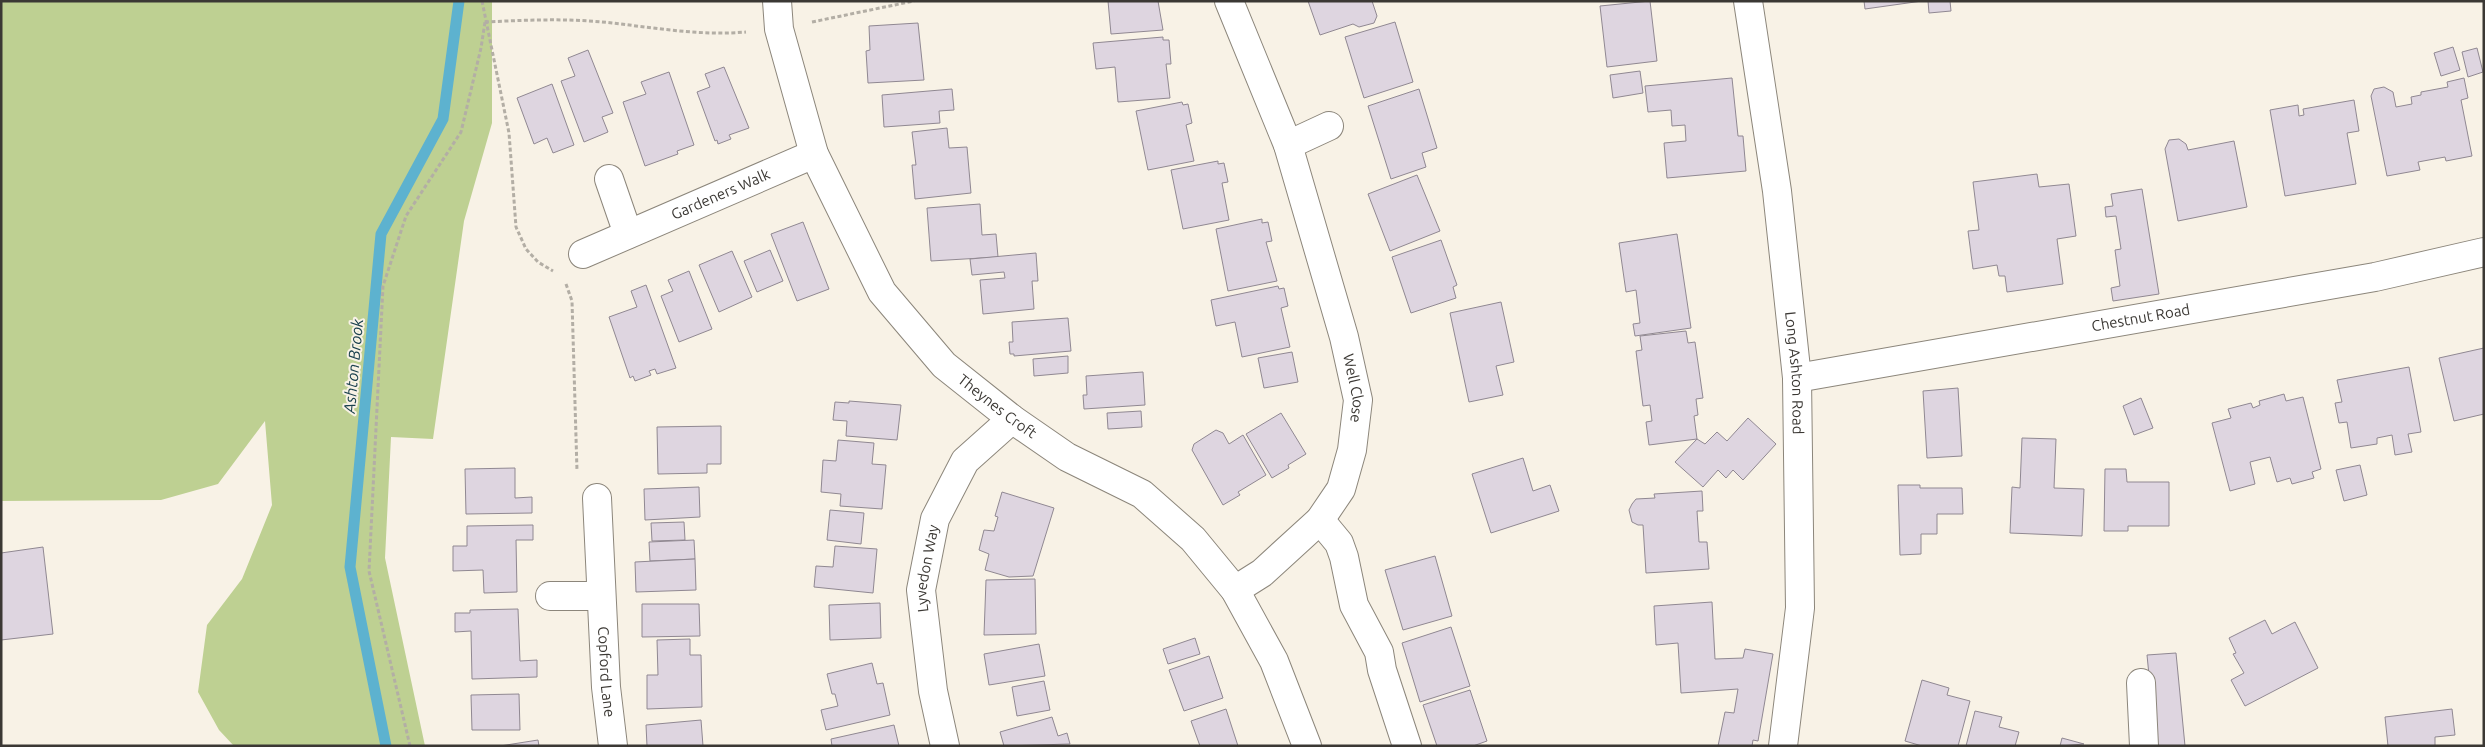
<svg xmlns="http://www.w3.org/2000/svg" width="2485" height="747" font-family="Ubuntu,sans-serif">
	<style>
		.green { fill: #bed092 }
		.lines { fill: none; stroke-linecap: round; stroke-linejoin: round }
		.stream { stroke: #5db2cf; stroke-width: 11 }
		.building { fill: #ded5e0; stroke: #908892 }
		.minor-casing { stroke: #8c867b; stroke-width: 30 }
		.path { stroke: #b3aea5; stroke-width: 3; stroke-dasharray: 4 2.5; stroke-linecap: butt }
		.minor { stroke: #fff; stroke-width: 28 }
		.labels { text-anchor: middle; stroke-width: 4; stroke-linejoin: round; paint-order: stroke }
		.street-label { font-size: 15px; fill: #3b3834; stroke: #f8f2e6 }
		.water-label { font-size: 16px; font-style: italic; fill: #1b414e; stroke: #f8f2e6 }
	</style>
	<rect width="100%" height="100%" fill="#f8f2e6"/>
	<!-- green -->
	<polygon class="green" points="1,1 492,1 492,123 464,221 433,439 391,437 385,558 425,746 234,746 219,730 198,692 207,625 242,579 272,505 265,421 218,484 161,500 1,501"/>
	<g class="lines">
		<!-- stream -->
		<polyline class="stream" points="386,746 350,567 381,234 443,119 459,1"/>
	</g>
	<!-- building -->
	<g class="building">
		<polygon points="1108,1 1158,1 1163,30 1111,34"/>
		<polygon points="1308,1 1372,1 1377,16 1374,23 1359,27 1353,24 1320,35"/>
		<polygon points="1650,1 1657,61 1607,67 1600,6"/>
		<polygon points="1864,1 1922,1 1865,9"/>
		<polygon points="1928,1 1950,1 1951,11 1929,13"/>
		<polygon points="1395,22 1413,82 1364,98 1345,37"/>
		<polygon points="918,23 924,80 868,83 866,51 870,50 869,26"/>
		<polygon points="1163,37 1163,40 1169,40 1171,64 1166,64 1170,98 1118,102 1115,67 1096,69 1093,43"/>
		<polygon points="2453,47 2460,70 2441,76 2434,53"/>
		<polygon points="2477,48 2483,72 2468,77 2462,52"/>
		<polygon points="588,50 613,113 602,117 608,132 584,142 561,81 575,76 568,58"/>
		<polygon points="724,67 749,128 729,135 731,139 718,144 717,140 715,141 697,92 710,87 705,74"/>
		<polygon points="1640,71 1643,93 1613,98 1610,75"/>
		<polygon points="669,72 694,145 677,151 678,154 645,166 623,102 646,94 641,82"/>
		<polygon points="1732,78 1738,136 1743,136 1746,171 1667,178 1664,143 1686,141 1685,125 1672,126 1671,110 1648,112 1645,86"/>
		<polygon points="2464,78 2468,98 2461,100 2472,156 2446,161 2445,157 2418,162 2420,170 2387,176 2371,96 2374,89 2384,87 2393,92 2396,107 2412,104 2411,97 2421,95 2421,92 2448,87 2447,82"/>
		<polygon points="552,84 574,145 553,153 547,138 534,144 517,98"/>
		<polygon points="952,89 954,110 939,111 940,123 884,127 882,95"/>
		<polygon points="1419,89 1437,148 1422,153 1426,167 1391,179 1368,106"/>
		<polygon points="2354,100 2359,131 2347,133 2356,184 2285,196 2270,110 2298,105 2299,116 2304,115 2303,109"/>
		<polygon points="1182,102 1183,105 1188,104 1192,123 1186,125 1194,161 1148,170 1136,111"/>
		<polygon points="947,128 949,148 967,147 971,193 915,199 912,165 916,165 912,132"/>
		<polygon points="2179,139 2186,144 2188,150 2234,141 2247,207 2178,221 2165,149 2169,140"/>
		<polygon points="1218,161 1218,164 1224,163 1228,182 1222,183 1229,220 1183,229 1171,170"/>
		<polygon points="2037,174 2039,187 2069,184 2076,236 2057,239 2063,284 2007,292 2005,276 1999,276 1997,265 1973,269 1968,231 1979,230 1973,182"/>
		<polygon points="1417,175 1440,231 1390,251 1368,194"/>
		<polygon points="2142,189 2159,294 2113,301 2111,288 2120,286 2115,250 2121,249 2116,216 2106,217 2105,207 2113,206 2111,194"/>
		<polygon points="980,204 982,235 996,234 998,257 931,261 927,208"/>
		<polygon points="1262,219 1262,223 1268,222 1272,241 1266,242 1277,281 1228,291 1216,229"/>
		<polygon points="803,222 829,289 797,301 771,234"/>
		<polygon points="1677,234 1691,328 1635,336 1633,324 1640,323 1636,290 1626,292 1619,243"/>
		<polygon points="1441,240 1457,285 1453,287 1456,298 1411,313 1392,257"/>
		<polygon points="770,250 783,281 757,292 744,261"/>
		<polygon points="732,251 752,297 719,312 699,265"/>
		<polygon points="1036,253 1038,281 1032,281 1034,309 983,314 980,280 1005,278 1004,272 972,275 970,259"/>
		<polygon points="689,271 712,329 679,342 661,296 673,291 668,280"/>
		<polygon points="646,285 676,368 657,374 655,369 649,371 651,375 635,381 633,376 630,378 609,317 637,307 631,291"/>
		<polygon points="1278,286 1279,289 1284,288 1288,306 1281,308 1290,347 1242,357 1235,322 1216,326 1211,300"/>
		<polygon points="1501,302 1514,362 1496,366 1503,395 1469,402 1450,313"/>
		<polygon points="1068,318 1071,351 1014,356 1014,354 1010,354 1009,342 1013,342 1012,322"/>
		<polygon points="1686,331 1688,343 1695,342 1703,398 1696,399 1698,415 1694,416 1697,439 1649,445 1646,422 1652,421 1650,405 1643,406 1636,351 1642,350 1640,336"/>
		<polygon points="2484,348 2484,414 2454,421 2439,358"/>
		<polygon points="1292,352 1298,382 1264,388 1258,358"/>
		<polygon points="1068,356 1068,373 1034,376 1033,359"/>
		<polygon points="2409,367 2421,432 2408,434 2412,452 2395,455 2392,435 2377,438 2377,444 2351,448 2347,422 2339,423 2335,403 2342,402 2337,380"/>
		<polygon points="1143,372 1145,405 1084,409 1083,395 1087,395 1086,376"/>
		<polygon points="1958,388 1962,456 1927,458 1923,391"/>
		<polygon points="2284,394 2286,401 2303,397 2321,469 2312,472 2314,478 2292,484 2290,478 2277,482 2270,457 2250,462 2255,484 2230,491 2212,423 2231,418 2228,409 2251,403 2253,408 2260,405 2259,401"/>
		<polygon points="2141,398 2153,428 2134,435 2123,406"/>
		<polygon points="849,401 901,405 897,440 846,436 847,421 833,420 835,402 849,403"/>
		<polygon points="1141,411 1142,427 1108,429 1107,413"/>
		<polygon points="1281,413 1306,454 1288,465 1289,468 1272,478 1246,434"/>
		<polygon points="1748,418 1776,444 1743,480 1733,470 1726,478 1718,470 1703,487 1675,462 1697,439 1705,444 1717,432 1727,441"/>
		<polygon points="721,426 721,464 707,464 707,473 658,474 657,427"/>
		<polygon points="1216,430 1223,433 1229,444 1243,435 1266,475 1238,492 1240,495 1223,505 1192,450 1194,444"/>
		<polygon points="2022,438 2056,439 2054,488 2084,489 2082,536 2010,533 2012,487 2020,488"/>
		<polygon points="838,440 874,443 872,464 886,465 882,509 840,506 841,494 821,492 823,460 836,461"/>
		<polygon points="1523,458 1533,491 1550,485 1559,511 1491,533 1472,474"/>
		<polygon points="2360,465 2367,495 2344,501 2336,470"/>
		<polygon points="515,468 515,498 532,497 532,513 466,514 465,469"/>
		<polygon points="2105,469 2126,469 2127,482 2169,482 2169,526 2128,526 2128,531 2104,531"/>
		<polygon points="1898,485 1920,485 1920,488 1962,488 1963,514 1937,514 1937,534 1921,534 1921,554 1900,555"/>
		<polygon points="699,487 700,517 645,520 644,489"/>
		<polygon points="1702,491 1703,511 1697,511 1699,542 1707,542 1709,569 1646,573 1643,525 1638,525 1632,522 1629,510 1632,504 1636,499 1655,498 1654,494"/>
		<polygon points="1002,492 1054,508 1033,576 1009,577 985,570 989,554 979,550 984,530 994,531 998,517 995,516"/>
		<polygon points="830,510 864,513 861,544 827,540"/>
		<polygon points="684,522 685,540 652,541 651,523"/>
		<polygon points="533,525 533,540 516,540 517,592 484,593 483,570 453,571 453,546 467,546 467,526"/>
		<polygon points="694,540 695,559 650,561 649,542"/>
		<polygon points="835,546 877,549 873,593 814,587 816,566 833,567"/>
		<polygon points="43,547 53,634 1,640 1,553"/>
		<polygon points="1435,556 1452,616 1403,630 1385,570"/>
		<polygon points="695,559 696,590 636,592 635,562"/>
		<polygon points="1035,579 1036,634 984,635 986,580"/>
		<polygon points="1712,602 1715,659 1743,658 1745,649 1773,654 1758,741 1753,740 1752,746 1718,746 1725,712 1734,713 1738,689 1681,693 1678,643 1656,645 1654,606"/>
		<polygon points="880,603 881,638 830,640 829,605"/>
		<polygon points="642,604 699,604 700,636 642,637"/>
		<polygon points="518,609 520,661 537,660 537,677 472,679 471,631 455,632 455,613 470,613 470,610"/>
		<polygon points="2265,620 2272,634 2295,622 2318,668 2245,706 2231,680 2244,673 2233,654 2236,653 2229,638"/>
		<polygon points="1451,627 1470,686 1420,702 1402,643"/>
		<polygon points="1195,638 1200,654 1168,664 1163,649"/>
		<polygon points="690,639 690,655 701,655 702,707 647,709 647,675 658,675 657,640"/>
		<polygon points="1039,644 1045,676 989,685 984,654"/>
		<polygon points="2176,653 2185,746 2156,746 2147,655"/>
		<polygon points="1209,656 1223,698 1184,711 1169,670"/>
		<polygon points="872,663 877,684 883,683 890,715 826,730 821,710 838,706 835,694 832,694 827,674"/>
		<polygon points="1922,680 1949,688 1947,695 1970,701 1958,746 1922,746 1905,741"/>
		<polygon points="1044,681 1050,710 1017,716 1012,687"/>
		<polygon points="1470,690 1487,741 1473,746 1437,746 1423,705"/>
		<polygon points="519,694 520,730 472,730 471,695"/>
		<polygon points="1226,709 1238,746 1200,746 1191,721"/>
		<polygon points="2452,709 2455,735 2435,737 2435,746 2388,746 2385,717"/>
		<polygon points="1975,711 2002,717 1999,727 2019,732 2015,746 1966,746"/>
		<polygon points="1052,717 1058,736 1067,733 1070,744 1004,746 1000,732"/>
		<polygon points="701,720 703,746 647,746 646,725"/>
		<polygon points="894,725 899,746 832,746 831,739"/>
		<polygon points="2062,738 2084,744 2060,746"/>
		<polygon points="538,740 539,746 500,746"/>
	</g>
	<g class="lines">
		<!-- minor casing -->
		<g class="minor-casing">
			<g id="minor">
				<path id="s1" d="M777,1L779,29L814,154L882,292L944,365L1012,419L1067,457L1142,494L1193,539L1235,590L1274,661L1307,746"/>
				<path id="s2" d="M1229,1L1288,145L1344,337L1358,400L1352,450L1341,489L1320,520L1262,573L1235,590"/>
				<path id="s3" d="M1748,1L1777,191L1797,378L1800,608L1783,746"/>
				<polyline points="1288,145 1329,126"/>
				<polyline points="609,179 628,234"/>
				<path id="s4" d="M583,254L814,154"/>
				<path id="s5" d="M1797,378L2375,277L2484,252"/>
				<path id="s6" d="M597,498L606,687L613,746"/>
				<polyline points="1320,520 1339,543 1344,557 1354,605 1379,652 1382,670 1407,746"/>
				<polyline points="550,596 601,596"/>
				<polyline points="2141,683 2144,746"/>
				<path id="s7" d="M945,746L933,691L921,590L935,519L965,461L1012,419"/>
			</g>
		</g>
		<!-- path -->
		<g class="path">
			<polyline points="482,1 509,133 516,227 526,249 538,262 553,271"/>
			<path d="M485,22C526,20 570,18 612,23C656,28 702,36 746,32"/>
			<polyline points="812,22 914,1"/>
			<polyline points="566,284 572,301 577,471"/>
			<polyline points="410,746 369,571 383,286 406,216 461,132 481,48 485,22"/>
		</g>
		<!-- minor -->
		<use href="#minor" class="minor"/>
	</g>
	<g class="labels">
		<!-- street labels -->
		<g class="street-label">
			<text dy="5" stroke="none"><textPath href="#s4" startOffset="150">Gardeners Walk</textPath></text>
			<text dy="5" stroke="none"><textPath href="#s5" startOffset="349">Chestnut Road</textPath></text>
			<text dy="5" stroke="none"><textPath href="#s3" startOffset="375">Long Ashton Road</textPath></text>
			<text dy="5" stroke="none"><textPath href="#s2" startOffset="408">Well Close</textPath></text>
			<text dy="5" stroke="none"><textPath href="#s1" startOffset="475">Theynes Croft</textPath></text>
			<text dy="5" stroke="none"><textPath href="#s7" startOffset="180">Lyvedon Way</textPath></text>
			<text dy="5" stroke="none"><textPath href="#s6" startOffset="174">Copford Lane</textPath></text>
		</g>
		<!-- water labels -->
		<g class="water-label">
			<text transform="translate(353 366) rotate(-85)" y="6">Ashton Brook</text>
		</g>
	</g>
	<!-- border -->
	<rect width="2485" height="747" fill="none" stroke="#3b3834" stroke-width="5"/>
</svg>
